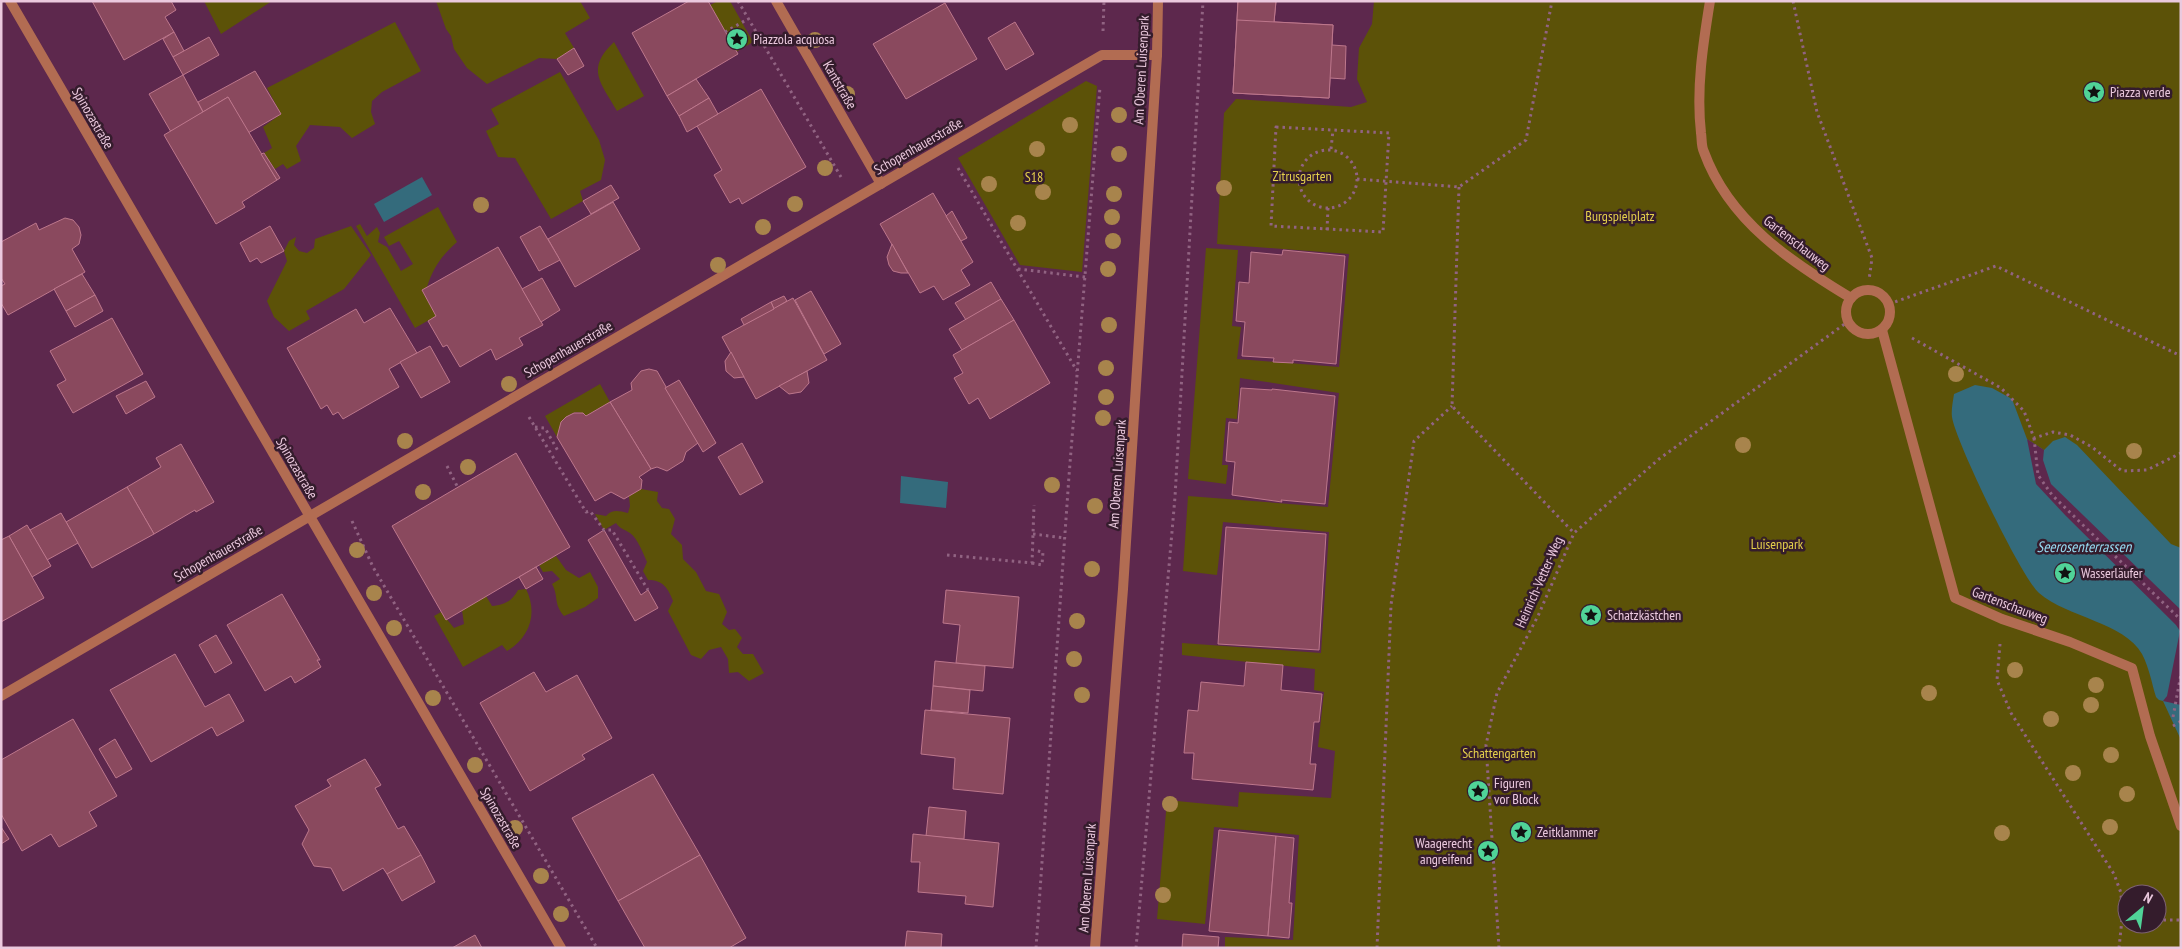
<svg xmlns="http://www.w3.org/2000/svg" width="2182" height="949" font-family="'PT Sans Narrow',sans-serif">
	<style>
		.green { fill: #5c5208; fill-rule: evenodd }
		.water { fill: #346b7c }
		.pier { fill: #5d284d }
		.building { fill: #8a495e; stroke: #bd778c }
		.lines { fill: none; stroke-linecap: round; stroke-linejoin: round }
		.path { stroke: #916382; stroke-width: 3; stroke-dasharray: 2.5 4; stroke-linecap: butt }
		.street { stroke: #b26c52; stroke-width: 10 }
		.tree { fill: #a8844c }
		.labels { text-anchor: middle; stroke-width: 5; stroke-linejoin: round; paint-order: stroke }
		.poi-label { font-size: 14px; fill: #ebc9de; stroke: #341c2c; text-anchor: start }
		.street-label { font-size: 14px; fill: #ebc9de; stroke: #341c2c }
		.park-label { font-size: 14px; fill: #e5d04b; stroke: #341c2c }
		.water-label { font-size: 15px; font-style: italic; fill: #97dbf2; stroke: #341c2c }
	</style>
	<rect width="100%" height="100%" fill="#5d284d"/>
	<!-- green -->
	<g class="green">
		<polygon points="204,1 272,1 221,34"/>
		<polygon points="436,1 580,1 590,18 565,33 574,48 557,59 539,58 487,84 467,68 454,49 451,36 446,29"/>
		<polygon points="718,1 730,1 753,42 736,52 710,5"/>
		<path d="M1374,1H2181V948H1225V937L1293,940L1299,835L1214,827L1205,924L1157,919L1167,800L1238,807L1239,792L1331,798L1335,751L1318,747L1324,692L1314,690L1315,669L1182,655V643L1321,653L1329,532L1223,522L1217,575L1183,571L1188,496L1328,507L1339,393L1240,378L1237,419L1226,418L1222,465H1228L1226,484L1188,479L1206,248L1238,250L1232,326L1241,327L1237,359L1339,367L1349,254L1217,244L1224,113L1236,99L1351,107L1367,102L1357,79L1359,48L1372,24ZM2127,894H2157V924H2127Z"/>
		<polygon points="395,22 421,71 382,92 372,101 371,112 375,124 352,138 340,127 310,125 296,146 301,161 287,169 283,164 275,169 264,153 272,148 263,127 281,114 267,88"/>
		<path d="M614,42L644,96L617,111C601,83 585,69 614,42Z"/>
		<polygon points="560,72 599,140 605,160 601,180 580,191 583,201 551,219 515,158 498,157 486,131 499,124 491,109"/>
		<polygon points="1086,81 1097,86 1082,272 1020,265 958,158"/>
		<path d="M438,207L457,242C442,255 433,268 427,287L422,290L436,316L415,328L356,226L360,224L367,236L377,227L380,233L378,242L387,247L401,271L413,264L399,241L389,246L384,237Z"/>
		<polygon points="351,226 371,255 344,289 306,311 310,319 289,331 274,317 267,301 287,261 284,251 289,241 296,237 294,245 299,251 307,253 314,248 315,239"/>
		<path d="M600,384L610,402L586,416C571,404 560,424 557,437L545,416Z"/>
		<path d="M641,489L658,492L657,501L662,508L669,509L675,519L671,534L682,545L683,559L696,572L706,591L719,594L727,612L722,624L729,630L735,629L742,638L737,647L743,654H753L764,673L749,681L738,672L729,673L728,659L721,647L709,650L701,659L691,655L668,611L673,601C668,588 663,580 648,580L643,571L647,562C643,553 638,539 630,533C624,529 620,529 616,523L604,530L595,514L606,516C613,509 618,511 628,513L630,506L629,496Z"/>
		<path d="M556,556L566,570L579,578L590,572L598,587V598L585,607L564,616C553,603 559,597 552,584L560,579L552,571L543,572L539,565Z"/>
		<path d="M526,589C538,613 530,637 507,651L502,645L463,667L434,616L441,612L454,628L464,624L462,610L486,596L492,606C505,605 512,601 518,590Z"/>
	</g>
	<!-- water -->
	<g class="water">
		<polygon points="422,177 432,195 384,222 374,204"/>
		<path d="M1975,385L1992,388L2012,399L2027,439L2044,450L2053,441L2065,437L2077,445L2171,544L2181,548V740L2163,701L2159,700L2156,697C2152,684 2149,667 2142,654C2124,622 2068,618 2039,593C2022,579 1955,440 1952,417C1951,410 1953,401 1954,394Z"/>
		<polygon points="901,476 948,482 946,508 900,503"/>
	</g>
	<!-- pier -->
	<polygon class="pier" points="2027,439 2044,450 2043,460 2051,484 2181,610 2181,705 2163,701 2167,696 2180,631 2176,625 2066,516 2036,484"/>
	<!-- building -->
	<g class="building">
		<polygon points="92,1 171,1 176,10 165,17 174,32 124,60"/>
		<polygon points="689,1 708,1 738,54 667,96 632,33"/>
		<polygon points="1238,1 1276,1 1274,22 1237,20"/>
		<polygon points="1238,1 1276,1 1274,22 1333,25 1332,45 1346,46 1345,79 1330,78 1329,98 1233,93"/>
		<polygon points="945,3 977,59 906,99 873,44"/>
		<polygon points="1237,20 1333,25 1329,98 1233,93"/>
		<polygon points="1015,22 1034,54 1006,70 988,38"/>
		<polygon points="174,32 184,51 173,57 163,39"/>
		<polygon points="209,37 219,55 183,75 173,57"/>
		<polygon points="574,48 584,66 568,75 557,59"/>
		<polygon points="255,71 281,114 248,133 228,97 203,112 198,102"/>
		<polygon points="183,75 203,112 171,132 149,94"/>
		<polygon points="696,79 709,98 679,116 667,96"/>
		<polygon points="761,89 806,167 742,204 739,198 730,203 714,175 722,170 697,126"/>
		<polygon points="228,97 277,180 242,202 245,207 216,224 164,135"/>
		<polygon points="709,98 718,114 687,132 679,116"/>
		<polygon points="264,153 280,178 277,180 261,154"/>
		<polygon points="611,185 619,198 591,214 583,201"/>
		<polygon points="933,193 973,262 961,270 970,285 943,300 934,286 920,293 880,224"/>
		<polygon points="613,202 640,249 575,287 548,239"/>
		<polygon points="952,211 967,238 961,241 946,216"/>
		<polygon points="65,218 73,220 79,227 81,235 79,244 72,249 85,272 8,315 1,303 1,286 5,284 1,278 1,242 36,223 39,230"/>
		<polygon points="270,226 284,251 261,263 257,258 250,262 240,243"/>
		<polygon points="540,226 560,260 539,271 520,237"/>
		<polygon points="892,244 908,273 901,273 893,271 889,265 887,257"/>
		<polygon points="498,247 543,325 519,338 523,345 496,360 491,349 460,367 447,345 443,347 428,321 436,316 422,290"/>
		<polygon points="1283,250 1345,256 1336,364 1293,360 1293,363 1273,362 1274,358 1242,356 1245,322 1236,321 1239,282 1249,283 1251,252 1282,255"/>
		<polygon points="82,274 95,295 66,311 54,289"/>
		<polygon points="542,278 560,310 541,322 522,289"/>
		<polygon points="991,282 1001,299 966,320 955,303"/>
		<polygon points="811,291 841,344 824,354 795,300"/>
		<polygon points="95,295 103,311 75,327 66,311"/>
		<polygon points="784,296 787,301 774,309 771,302"/>
		<polygon points="793,298 827,360 756,399 722,337"/>
		<polygon points="1001,299 1014,320 962,350 949,329"/>
		<polygon points="771,302 774,309 744,325 741,319"/>
		<polygon points="390,308 417,353 389,369 399,387 343,419 338,412 333,415 327,405 321,409 287,348 356,309 364,323"/>
		<polygon points="112,318 143,374 73,413 57,385 66,380 50,351"/>
		<polygon points="1014,320 1050,383 990,419 978,398 969,404 954,378 963,373 953,355"/>
		<polygon points="430,346 450,382 421,398 400,362"/>
		<polygon points="731,352 744,377 734,378 726,371 725,361"/>
		<polygon points="649,369 657,371 698,443 686,452 683,461 667,471 657,467 651,469 610,402 632,390 631,383 641,371"/>
		<polygon points="807,371 809,383 801,392 789,394 779,386"/>
		<polygon points="679,380 716,443 703,452 665,388"/>
		<polygon points="146,381 155,397 126,414 116,396"/>
		<polygon points="1241,388 1272,390 1272,389 1335,396 1325,504 1281,500 1282,502 1232,495 1235,462 1226,461 1229,422 1238,423"/>
		<polygon points="610,402 651,469 639,477 642,480 641,489 624,499 611,492 595,501 557,437 561,422 566,417 574,413 583,413 586,416"/>
		<polygon points="742,443 763,482 740,495 718,457"/>
		<polygon points="181,444 214,502 196,512 195,510 154,534 127,487 161,467 156,458"/>
		<polygon points="516,453 570,547 446,620 392,526"/>
		<polygon points="127,487 154,534 92,568 66,522"/>
		<polygon points="61,513 78,543 47,560 30,530"/>
		<polygon points="27,525 51,566 32,577 9,536"/>
		<polygon points="1226,527 1326,534 1319,650 1218,644"/>
		<polygon points="604,530 641,595 648,590 658,608 635,621 588,540"/>
		<polygon points="9,536 44,598 1,622 1,540"/>
		<polygon points="536,567 543,579 526,589 519,577"/>
		<polygon points="946,590 1019,597 1013,668 956,663 960,625 943,623"/>
		<polygon points="282,594 320,660 317,660 321,667 295,683 291,676 265,691 227,625"/>
		<polygon points="216,635 232,663 215,673 199,645"/>
		<polygon points="175,654 205,707 229,694 244,721 217,736 212,727 151,762 110,690"/>
		<polygon points="935,661 985,666 983,691 933,686"/>
		<polygon points="1246,662 1283,665 1281,690 1322,694 1319,722 1314,722 1310,764 1316,764 1313,790 1192,779 1194,753 1184,753 1188,710 1198,711 1201,682 1244,686"/>
		<polygon points="534,672 546,692 577,675 612,738 582,755 585,759 530,791 480,703"/>
		<polygon points="933,686 970,690 968,713 931,710"/>
		<polygon points="925,710 1010,718 1003,794 953,789 955,758 921,754"/>
		<polygon points="73,719 117,796 89,812 97,826 59,847 51,834 22,851 1,814 1,760"/>
		<polygon points="115,739 132,769 116,778 99,749"/>
		<polygon points="365,759 381,785 375,788 398,829 404,826 421,855 387,874 383,868 343,891 331,868 314,866 302,844 309,830 295,806 331,786 327,780"/>
		<polygon points="653,774 700,855 618,901 572,818"/>
		<polygon points="929,807 966,811 964,839 926,836"/>
		<polygon points="1,827 9,839 1,844"/>
		<polygon points="1219,830 1276,836 1268,936 1209,931"/>
		<polygon points="913,834 999,843 993,907 965,904 966,896 918,892 920,862 911,862"/>
		<polygon points="1276,836 1294,838 1289,903 1292,903 1289,938 1268,936"/>
		<polygon points="421,855 435,882 402,901 387,874"/>
		<polygon points="700,855 746,938 729,948 645,948 618,901"/>
		<polygon points="907,931 942,934 941,948 905,948"/>
		<polygon points="1183,934 1219,937 1218,948 1182,948"/>
		<polygon points="475,935 482,948 452,948"/>
	</g>
	<g class="lines">
		<!-- path -->
		<g class="path">
			<polyline points="738,1 841,177"/>
			<polyline points="1793,1 1817,112 1872,258 1869,280"/>
			<polyline points="1103,31 1104,1"/>
			<polyline points="725,32 748,19"/>
			<polygon points="1276,127 1389,133 1383,232 1271,226"/>
			<polyline points="1331,149 1333,130"/>
			<circle cx="1328" cy="179" r="29"/>
			<polyline points="958,168 1077,371"/>
			<polyline points="1273,176 1299,176"/>
			<polyline points="1357,179 1459,187 1526,140 1552,1"/>
			<polyline points="1459,187 1452,406 1574,533"/>
			<polyline points="1327,230 1328,208"/>
			<polyline points="1018,269 1085,277"/>
			<polyline points="1889,304 1996,266 2181,356"/>
			<polyline points="1912,338 2001,388 2024,411 2034,438 2053,432 2070,435 2092,447 2122,471 2147,470 2181,453"/>
			<polyline points="529,417 586,512 590,511 604,530 612,530 648,590"/>
			<polyline points="535,427 545,428 558,451"/>
			<polyline points="2034,438 2038,475 2052,495 2181,620"/>
			<polyline points="447,466 458,488"/>
			<polyline points="352,521 373,567 597,948"/>
			<polyline points="1033,534 1065,538"/>
			<polyline points="947,555 1032,563 1034,505"/>
			<polyline points="1032,563 1042,565 1043,552 1033,550"/>
			<polyline points="2000,644 1997,680 2011,713 2114,874 2121,893 2122,919 2127,919"/>
			<polyline points="2173,717 2181,674"/>
			<polyline points="2173,726 2181,721"/>
			<polyline points="2157,920 2181,920"/>
			<polyline points="1036,948 1069,476 1100,87"/>
			<polyline points="1136,948 1175,497 1203,1"/>
			<polyline points="1377,948 1391,605 1414,441 1452,406"/>
			<polyline points="1499,948 1486,745 1497,693 1538,616 1574,533 1659,459 1846,323"/>
			<polyline points="2119,948 2122,919"/>
		</g>
		<!-- street -->
		<g class="street">
			<polyline points="10,1 561,948"/>
			<polyline points="776,1 881,184"/>
			<path d="M1710,1C1703,44 1696,89 1701,133C1702,139 1701,146 1704,152C1729,221 1791,262 1851,298"/>
			<circle cx="1868" cy="312" r="22"/>
			<polyline points="1882,330 1955,598 2002,619 2070,642 2132,668 2150,736 2181,826"/>
			<polyline points="1,696 1102,55 1157,55"/>
			<polyline points="1095,948 1123,589 1157,55 1158,1"/>
		</g>
	</g>
	<!-- trees -->
	<g class="tree">
		<circle cx="815" cy="40" r="8"/>
		<circle cx="847" cy="94" r="8"/>
		<circle cx="1119" cy="115" r="8"/>
		<circle cx="1070" cy="125" r="8"/>
		<circle cx="1037" cy="149" r="8"/>
		<circle cx="1119" cy="154" r="8"/>
		<circle cx="825" cy="168" r="8"/>
		<circle cx="989" cy="184" r="8"/>
		<circle cx="1224" cy="188" r="8"/>
		<circle cx="1043" cy="192" r="8"/>
		<circle cx="1114" cy="194" r="8"/>
		<circle cx="795" cy="204" r="8"/>
		<circle cx="481" cy="205" r="8"/>
		<circle cx="1112" cy="217" r="8"/>
		<circle cx="1018" cy="223" r="8"/>
		<circle cx="763" cy="227" r="8"/>
		<circle cx="1113" cy="241" r="8"/>
		<circle cx="718" cy="265" r="8"/>
		<circle cx="1108" cy="269" r="8"/>
		<circle cx="1109" cy="325" r="8"/>
		<circle cx="1106" cy="368" r="8"/>
		<circle cx="1956" cy="374" r="8"/>
		<circle cx="509" cy="384" r="8"/>
		<circle cx="1106" cy="397" r="8"/>
		<circle cx="1103" cy="418" r="8"/>
		<circle cx="405" cy="441" r="8"/>
		<circle cx="1743" cy="445" r="8"/>
		<circle cx="2134" cy="451" r="8"/>
		<circle cx="468" cy="467" r="8"/>
		<circle cx="1052" cy="485" r="8"/>
		<circle cx="423" cy="492" r="8"/>
		<circle cx="1095" cy="506" r="8"/>
		<circle cx="357" cy="550" r="8"/>
		<circle cx="1092" cy="569" r="8"/>
		<circle cx="374" cy="593" r="8"/>
		<circle cx="1077" cy="621" r="8"/>
		<circle cx="394" cy="628" r="8"/>
		<circle cx="1074" cy="659" r="8"/>
		<circle cx="2015" cy="670" r="8"/>
		<circle cx="2096" cy="685" r="8"/>
		<circle cx="1929" cy="693" r="8"/>
		<circle cx="1082" cy="695" r="8"/>
		<circle cx="433" cy="698" r="8"/>
		<circle cx="2091" cy="705" r="8"/>
		<circle cx="2051" cy="719" r="8"/>
		<circle cx="2111" cy="755" r="8"/>
		<circle cx="475" cy="765" r="8"/>
		<circle cx="2073" cy="773" r="8"/>
		<circle cx="2127" cy="794" r="8"/>
		<circle cx="1170" cy="804" r="8"/>
		<circle cx="2110" cy="827" r="8"/>
		<circle cx="515" cy="828" r="8"/>
		<circle cx="2002" cy="833" r="8"/>
		<circle cx="541" cy="876" r="8"/>
		<circle cx="1163" cy="895" r="8"/>
		<circle cx="561" cy="914" r="8"/>
	</g>
	<!-- icons -->
	<defs>
		<g id="sight-disc" transform="scale(1.125)"><circle r="9.5" fill="#50d398" stroke="#341c2c"/><path d="M0-6L1.8-2.2L6-1.7L2.9 1.2L3.7 5.4L0 3.3L-3.7 5.4L-2.9 1.2L-6-1.7L-1.8-2.2Z" fill="#111"/></g>
	</defs>
	<g fill-rule="evenodd">
		<use href="#sight-disc" x="737" y="39"/>
		<use href="#sight-disc" x="2094" y="92"/>
		<use href="#sight-disc" x="2065" y="573"/>
		<use href="#sight-disc" x="1591" y="615"/>
		<use href="#sight-disc" x="1478" y="791"/>
		<use href="#sight-disc" x="1521" y="832"/>
		<use href="#sight-disc" x="1488" y="851"/>
	</g>
	<g class="labels">
		<!-- poi labels -->
		<g class="poi-label">
			<text x="753" y="44">Piazzola acquosa</text>
			<text x="2110" y="97">Piazza verde</text>
			<text x="2081" y="578">Wasserläufer</text>
			<text x="1607" y="620">Schatzkästchen</text>
			<text x="1494" y="788">Figuren<tspan x="1494" dy="16">vor Block</tspan></text>
			<text x="1537" y="837">Zeitklammer</text>
			<text x="1472" y="848" text-anchor="end">Waagerecht<tspan x="1472" dy="16">angreifend</tspan></text>
		</g>
		<!-- street labels -->
		<g class="street-label">
			<text transform="translate(1141 70) rotate(-87)" y="5">Am Oberen Luisenpark</text>
			<text transform="translate(840 85) rotate(60)" y="5">Kantstraße</text>
			<text transform="translate(93 118) rotate(60)" y="5">Spinozastraße</text>
			<text transform="translate(918 146) rotate(-30)" y="5">Schopenhauerstraße</text>
			<text transform="translate(1797 243) rotate(38)" y="5">Gartenschauweg</text>
			<text transform="translate(568 349) rotate(-30)" y="5">Schopenhauerstraße</text>
			<text transform="translate(297 468) rotate(60)" y="5">Spinozastraße</text>
			<text transform="translate(1117 474) rotate(-86)" y="5">Am Oberen Luisenpark</text>
			<text transform="translate(218 553) rotate(-30)" y="5">Schopenhauerstraße</text>
			<text transform="translate(1539 582) rotate(-66)" y="5">Heinrich-Vetter-Weg</text>
			<text transform="translate(2010 605) rotate(21)" y="5">Gartenschauweg</text>
			<text transform="translate(501 818) rotate(60)" y="5">Spinozastraße</text>
			<text transform="translate(1087 878) rotate(-86)" y="5">Am Oberen Luisenpark</text>
		</g>
		<!-- park labels -->
		<g class="park-label">
			<text x="1302" y="181">Zitrusgarten</text>
			<text x="1034" y="182">S18</text>
			<text x="1620" y="221">Burgspielplatz</text>
			<text x="1777" y="549">Luisenpark</text>
			<text x="1499" y="758">Schattengarten</text>
		</g>
		<!-- water labels -->
		<g class="water-label">
			<text x="2084" y="552">Seerosenterrassen</text>
		</g>
	</g>
	<!-- border -->
	<rect width="2182" height="949" fill="none" stroke="#ebc9de" stroke-width="5"/>
	<!-- north arrow -->
	<g transform="translate(2142 909) rotate(29)"><circle r="24" fill="#341c2c" stroke="#7d6173"/>
	<path d="M0-4L9 19L0 12L-9 19Z" fill="#50d398"/>
	<text y="-8" font-size="14" font-weight="bold" text-anchor="middle" fill="#ebc9de">N</text>
	</g>
</svg>
